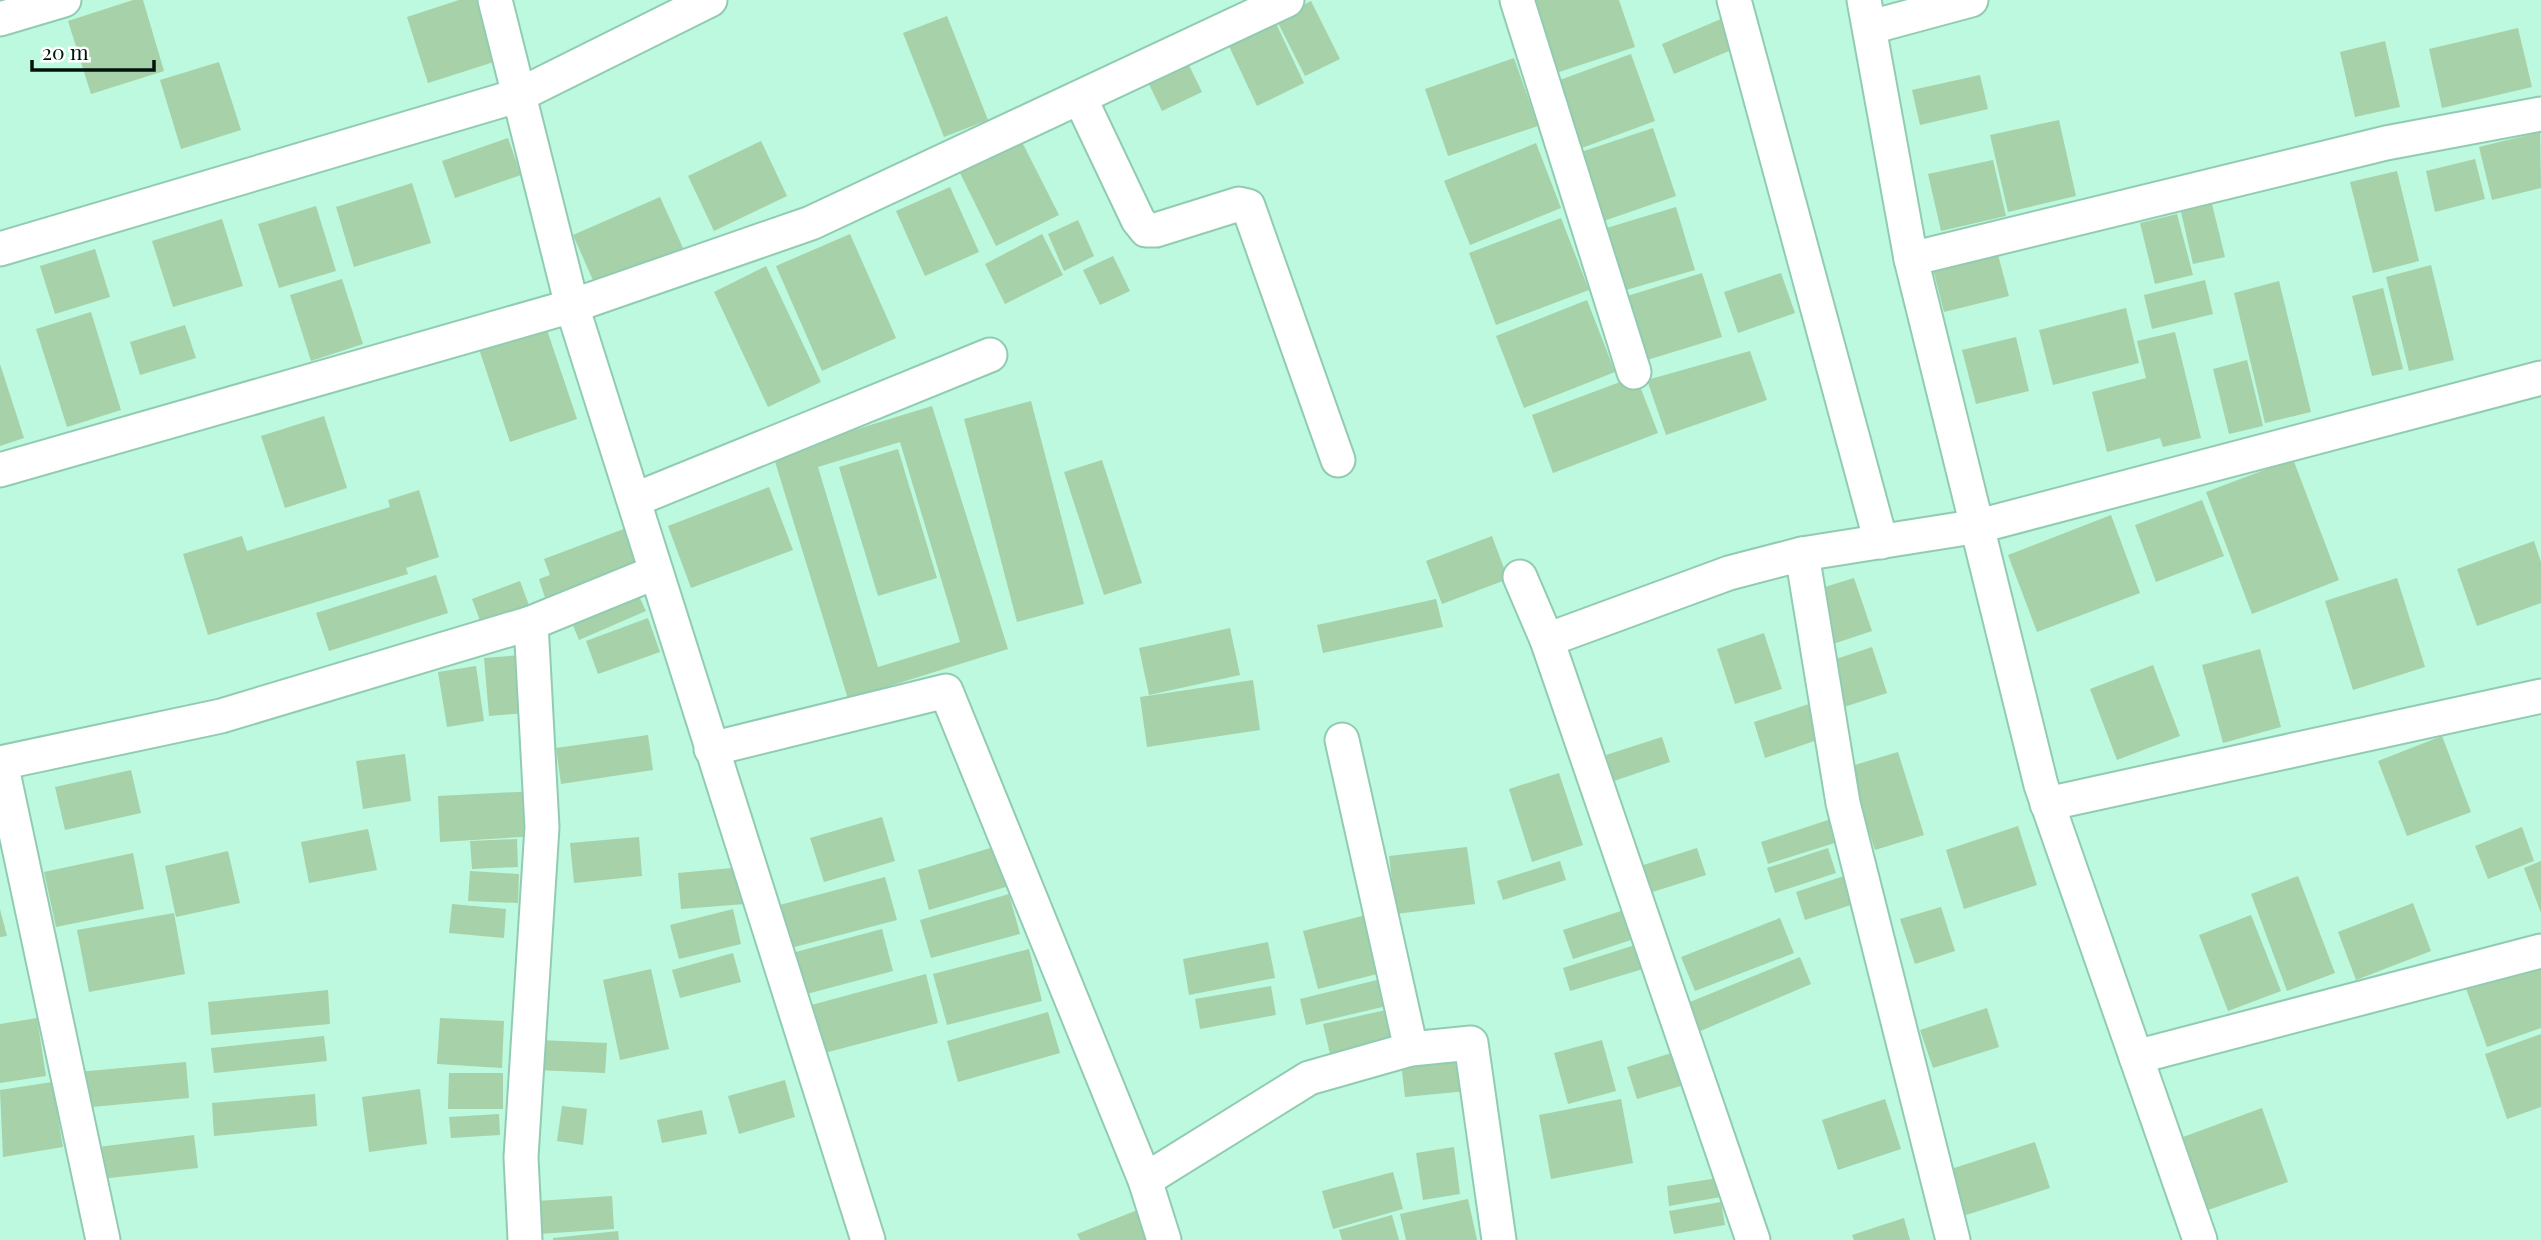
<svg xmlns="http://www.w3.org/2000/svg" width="2541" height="1240" font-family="'Playfair Display',serif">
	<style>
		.building { fill: #a7d1a8; fill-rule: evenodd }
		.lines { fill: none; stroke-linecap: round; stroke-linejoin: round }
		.minor-casing { stroke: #91ccb2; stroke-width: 37 }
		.minor { stroke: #fff; stroke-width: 33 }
	</style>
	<rect width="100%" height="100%" fill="#bcf9de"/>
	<!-- building -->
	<g class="building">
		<polygon points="133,0 143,0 164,71 91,94 68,21"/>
		<polygon points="459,0 479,0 497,61 428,83 407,17"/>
		<polygon points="1522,0 1619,0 1635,47 1547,76"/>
		<polygon points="1311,1 1340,59 1305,76 1276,19"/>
		<polygon points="947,16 988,120 944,137 903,33"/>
		<polygon points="1728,16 1741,46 1674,74 1662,44"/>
		<polygon points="1274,19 1304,83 1257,106 1227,42"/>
		<polygon points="2518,28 2532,87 2442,108 2429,49"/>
		<polygon points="2385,41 2400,107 2355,117 2340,52"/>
		<polygon points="1631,54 1655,121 1571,152 1546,85"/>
		<polygon points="1185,57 1202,92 1162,111 1145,76"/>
		<polygon points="1514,58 1538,126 1448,156 1425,89"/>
		<polygon points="219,62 241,130 181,149 160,80"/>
		<polygon points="1980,75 1988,109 1920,125 1912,90"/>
		<polygon points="2059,120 2076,196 2008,212 1990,135"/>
		<polygon points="1653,128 1676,196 1598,223 1575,154"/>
		<polygon points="2540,132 2541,188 2492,200 2479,147"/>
		<polygon points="508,138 521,175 455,198 442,161"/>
		<polygon points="761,141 787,196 714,231 688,176"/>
		<polygon points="1022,142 1059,215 996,246 960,173"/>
		<polygon points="1536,143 1561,208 1470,245 1444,181"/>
		<polygon points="2475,159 2485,199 2435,212 2426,171"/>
		<polygon points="1993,160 2006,216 1941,231 1928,174"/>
		<polygon points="2397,171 2419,261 2373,273 2350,182"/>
		<polygon points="412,183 431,243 354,267 336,207"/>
		<polygon points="950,187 979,252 925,276 896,211"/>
		<polygon points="660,197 683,248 596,287 573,235"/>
		<polygon points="2212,204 2225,257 2193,264 2181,212"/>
		<polygon points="316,206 336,271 279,288 258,224"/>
		<polygon points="1676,207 1695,270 1619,292 1600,230"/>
		<polygon points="2177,214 2193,275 2155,284 2140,223"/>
		<polygon points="1561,218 1589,290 1496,325 1469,253"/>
		<polygon points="222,219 243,286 173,307 152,241"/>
		<polygon points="1078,220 1094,256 1064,271 1048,234"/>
		<polygon points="850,234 896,338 822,371 776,266"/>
		<polygon points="1042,234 1063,275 1005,304 985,264"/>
		<polygon points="95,249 110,297 55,314 40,266"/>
		<polygon points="1997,251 2009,296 1944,312 1933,269"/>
		<polygon points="1113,256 1130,291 1100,305 1083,270"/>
		<polygon points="2431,265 2454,360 2409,371 2386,277"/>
		<polygon points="766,266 821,382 768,407 714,292"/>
		<polygon points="1702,273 1722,337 1644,361 1624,297"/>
		<polygon points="1781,273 1795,313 1738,333 1724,292"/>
		<polygon points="342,279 363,344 311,361 290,295"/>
		<polygon points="2205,280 2213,314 2152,329 2144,295"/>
		<polygon points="2279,281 2311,412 2265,423 2234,293"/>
		<polygon points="2383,288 2403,369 2372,376 2352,296"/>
		<polygon points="1587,300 1615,372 1524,408 1496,336"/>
		<polygon points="2126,308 2139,363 2053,385 2039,330"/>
		<polygon points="91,312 121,410 67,427 36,329"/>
		<polygon points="545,324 577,419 510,442 478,346"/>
		<polygon points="185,325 196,358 140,375 130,342"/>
		<polygon points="2175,332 2201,438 2163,447 2160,438 2107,452 2092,392 2146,378 2137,341"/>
		<polygon points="2016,337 2029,391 1976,404 1962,350"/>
		<polygon points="1750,351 1767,400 1666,435 1647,380"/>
		<polygon points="2247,360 2263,426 2229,434 2213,369"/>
		<polygon points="0,364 24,438 0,446"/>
		<polygon points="1636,376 1658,433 1553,473 1532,415"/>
		<polygon points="1031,401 1084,604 1017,622 964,419"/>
		<path d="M932,406L1008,649L848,699L773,455ZM900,442L960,642L878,667L818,467Z"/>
		<polygon points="324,416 347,488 285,508 261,436"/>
		<polygon points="898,449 937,578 878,596 839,467"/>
		<polygon points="2293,459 2339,580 2252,614 2206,492"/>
		<polygon points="1102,460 1142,583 1104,595 1064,472"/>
		<polygon points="769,487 793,550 691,588 668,526"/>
		<polygon points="419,490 439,557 406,568 408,574 208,635 183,554 242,536 247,551 390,507 388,500"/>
		<polygon points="2202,500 2224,556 2156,582 2135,525"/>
		<polygon points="2111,515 2140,593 2037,632 2008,555"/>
		<polygon points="629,527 645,569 547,604 539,579 550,575 544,559"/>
		<polygon points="1492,536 1508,579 1442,604 1426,561"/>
		<polygon points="2534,541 2541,562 2541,603 2477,626 2457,569"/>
		<polygon points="436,575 448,613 329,651 316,613"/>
		<polygon points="1854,578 1872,631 1833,644 1815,590"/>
		<polygon points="2397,578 2425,667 2353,690 2325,601"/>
		<polygon points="520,581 530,608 482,626 472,599"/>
		<polygon points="636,590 646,611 579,640 570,618"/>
		<polygon points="1436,599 1443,627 1323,653 1317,625"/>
		<polygon points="648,618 660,652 598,674 586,641"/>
		<polygon points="1230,628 1240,675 1149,695 1139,648"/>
		<polygon points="1764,633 1782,689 1735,704 1717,649"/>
		<polygon points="1872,647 1887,693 1844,707 1830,661"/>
		<polygon points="2260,649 2281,727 2223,743 2202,665"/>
		<polygon points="521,655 525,713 489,716 484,658"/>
		<polygon points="2153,665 2180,736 2117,760 2090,689"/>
		<polygon points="476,666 484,721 447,727 438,672"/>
		<polygon points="1253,680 1260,730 1147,747 1140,697"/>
		<polygon points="1815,702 1826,737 1765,758 1754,722"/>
		<polygon points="648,735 653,770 561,784 556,748"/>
		<polygon points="2442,736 2471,812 2407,836 2378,761"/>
		<polygon points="1662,737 1670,762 1614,781 1606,755"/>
		<polygon points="1898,752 1924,835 1875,850 1848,767"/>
		<polygon points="405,754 411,801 363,809 356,761"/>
		<polygon points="131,770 141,813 65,830 55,787"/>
		<polygon points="1559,773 1583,845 1532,862 1509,789"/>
		<polygon points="535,791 537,836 440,842 438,796"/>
		<polygon points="882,817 895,861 824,882 810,838"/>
		<polygon points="1831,819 1838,842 1768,864 1761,842"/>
		<polygon points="2018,826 2037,885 1964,909 1946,850"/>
		<polygon points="2522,827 2534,861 2488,879 2475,846"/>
		<polygon points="368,829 377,870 309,883 301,842"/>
		<polygon points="639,837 642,876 574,883 570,843"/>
		<polygon points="517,839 518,867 472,869 470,841"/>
		<polygon points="997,846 1009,886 929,910 918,870"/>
		<polygon points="1467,847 1475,904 1396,914 1389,856"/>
		<polygon points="1697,848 1706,875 1640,896 1631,869"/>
		<polygon points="1828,848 1836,873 1775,893 1767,868"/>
		<polygon points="228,851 240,903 176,917 165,866"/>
		<polygon points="133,853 144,909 56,927 44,872"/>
		<polygon points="1560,861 1566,880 1503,900 1497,881"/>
		<polygon points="2541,861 2541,913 2524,868"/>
		<polygon points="743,867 745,904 681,909 678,873"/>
		<polygon points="470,871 519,874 518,903 468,901"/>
		<polygon points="1850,874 1860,902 1805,920 1796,892"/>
		<polygon points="2298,876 2335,973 2287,991 2251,894"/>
		<polygon points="885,877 897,920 787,949 776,906"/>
		<polygon points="1009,894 1020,934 931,958 920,920"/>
		<polygon points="2413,903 2431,951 2356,980 2338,932"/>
		<polygon points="452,904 506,909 504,938 449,933"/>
		<polygon points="1941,907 1955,951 1915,964 1900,919"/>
		<polygon points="0,909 7,936 0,937"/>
		<polygon points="733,909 741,944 679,959 670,925"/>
		<polygon points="1621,911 1631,940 1573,959 1563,930"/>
		<polygon points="174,913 185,974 89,992 77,930"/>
		<polygon points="1366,915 1381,973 1318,989 1303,931"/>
		<polygon points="2251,915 2281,991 2228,1011 2199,935"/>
		<polygon points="1780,918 1794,953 1695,991 1681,957"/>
		<polygon points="882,929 893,971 803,995 792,953"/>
		<polygon points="1268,942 1275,978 1189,995 1183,959"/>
		<polygon points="1635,945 1643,969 1570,991 1563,968"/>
		<polygon points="1029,949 1042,1001 947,1025 933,974"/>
		<polygon points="733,953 741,982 680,998 672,970"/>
		<polygon points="1800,957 1811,984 1698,1032 1685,1004"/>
		<polygon points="2541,965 2541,1028 2487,1047 2464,983"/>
		<polygon points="651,969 669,1049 620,1060 603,980"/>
		<polygon points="926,974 938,1023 817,1055 804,1007"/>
		<polygon points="1385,978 1391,1005 1306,1025 1300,999"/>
		<polygon points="1271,986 1276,1015 1200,1029 1195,999"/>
		<polygon points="328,990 330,1024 211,1035 208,1002"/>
		<polygon points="1987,1008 1999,1047 1933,1068 1920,1030"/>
		<polygon points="1386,1010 1392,1041 1330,1054 1323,1024"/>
		<polygon points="1048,1012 1060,1053 958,1082 947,1041"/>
		<polygon points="37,1018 46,1076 0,1083 0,1024"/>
		<polygon points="440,1018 504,1021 502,1068 437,1064"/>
		<polygon points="2541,1034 2541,1107 2507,1119 2485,1054"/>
		<polygon points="324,1036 327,1061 214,1073 211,1048"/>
		<polygon points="539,1040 607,1043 605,1073 537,1070"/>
		<polygon points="1602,1040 1616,1091 1568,1104 1554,1053"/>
		<polygon points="1684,1049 1694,1082 1637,1099 1627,1067"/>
		<polygon points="1464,1055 1467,1091 1405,1097 1401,1062"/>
		<polygon points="186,1062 189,1098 81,1108 78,1072"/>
		<polygon points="449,1073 503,1073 503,1109 448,1109"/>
		<polygon points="785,1080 795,1117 739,1134 728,1096"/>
		<polygon points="52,1082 63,1147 3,1157 0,1090"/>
		<polygon points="420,1089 427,1144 369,1152 362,1097"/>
		<polygon points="315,1094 317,1126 214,1136 212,1103"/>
		<polygon points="1621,1099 1633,1163 1551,1179 1539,1115"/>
		<polygon points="1885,1099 1901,1149 1838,1170 1822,1120"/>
		<polygon points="562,1106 587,1109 583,1145 557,1141"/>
		<polygon points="2262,1108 2288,1182 2208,1210 2183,1137"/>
		<polygon points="702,1110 707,1134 662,1143 657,1120"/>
		<polygon points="499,1114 500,1135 451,1138 449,1117"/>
		<polygon points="194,1135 198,1168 101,1179 98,1147"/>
		<polygon points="2035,1142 2050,1188 1963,1216 1948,1170"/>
		<polygon points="1454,1147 1460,1194 1423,1200 1416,1153"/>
		<polygon points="1393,1172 1403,1209 1333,1229 1322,1191"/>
		<polygon points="1718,1178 1721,1197 1669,1206 1667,1186"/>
		<polygon points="612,1196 614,1229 539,1234 537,1201"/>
		<polygon points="1468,1199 1477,1240 1406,1240 1400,1214"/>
		<polygon points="1721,1202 1725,1225 1674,1234 1669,1211"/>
		<polygon points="1140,1209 1151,1240 1080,1240 1077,1234"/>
		<polygon points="1392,1215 1399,1240 1342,1240 1339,1230"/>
		<polygon points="1904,1218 1910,1240 1854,1240 1852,1235"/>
		<polygon points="618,1231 619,1240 553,1240 553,1238"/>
	</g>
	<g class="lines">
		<!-- minor casing -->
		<g class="minor-casing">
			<g id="minor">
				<polyline points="495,0 572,306 868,1240"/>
				<polyline points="1517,0 1634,372"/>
				<polyline points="1734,0 1881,542"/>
				<polyline points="1864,0 1911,259 2041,785 2200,1240"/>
				<polyline points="0,19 64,0"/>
				<polyline points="1871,27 1971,0"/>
				<polyline points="1080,98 1138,220 1146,230 1156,230 1239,204 1248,206 1338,460"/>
				<polyline points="0,249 517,96 710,0"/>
				<polyline points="1911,259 2386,143 2541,114"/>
				<polyline points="0,470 572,306 811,223 1287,0"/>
				<polyline points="634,500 990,355"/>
				<polyline points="1802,554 1843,803 1953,1240"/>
				<polyline points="1520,577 1547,640 1753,1240"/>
				<polyline points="1547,640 1729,573 1802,554 1979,526 2541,378"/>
				<polyline points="1342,740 1411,1049"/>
				<polyline points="711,749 946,691 1145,1180 1164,1240"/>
				<polyline points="0,763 221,716 531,623 656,572"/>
				<polyline points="1,763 103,1240"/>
				<polyline points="2047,804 2541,696"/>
				<polyline points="2136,1057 2541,951"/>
				<polyline points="1145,1180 1309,1078 1411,1049 1471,1043 1499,1240"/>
				<polyline points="525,1240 521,1157 542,827 531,623"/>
			</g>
		</g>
		<!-- minor -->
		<use href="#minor" class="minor"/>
	</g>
	<!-- scale -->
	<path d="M32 60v10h122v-10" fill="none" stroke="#00140c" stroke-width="3.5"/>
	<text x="42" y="60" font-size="21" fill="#00140c" stroke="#ffffff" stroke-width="5" paint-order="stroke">20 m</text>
</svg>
